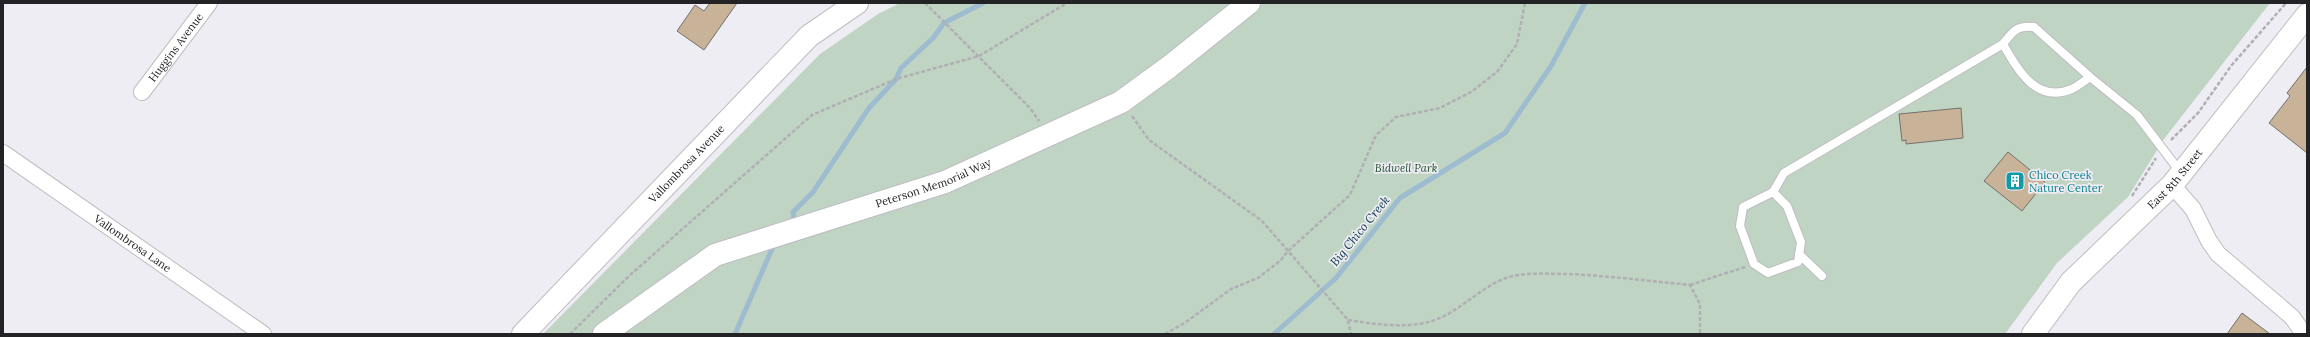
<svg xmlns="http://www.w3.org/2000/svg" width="2310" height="337" font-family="Lora,serif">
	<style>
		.green { fill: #c0d4c4 }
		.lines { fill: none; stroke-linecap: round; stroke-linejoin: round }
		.stream { stroke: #9ebcd0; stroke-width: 5 }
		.building { fill: #c8b399; stroke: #74706c }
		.lane-casing { stroke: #bdbdc3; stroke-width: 10 }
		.street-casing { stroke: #bdbdc3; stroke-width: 18 }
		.secondary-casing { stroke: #bdbdc3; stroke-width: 24 }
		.path { stroke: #afafb4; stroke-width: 2.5; stroke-dasharray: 4 2; stroke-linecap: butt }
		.lane { stroke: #fff; stroke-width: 8 }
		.street { stroke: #fff; stroke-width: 16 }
		.secondary { stroke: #fff; stroke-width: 22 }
		.labels { text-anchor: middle; stroke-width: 3.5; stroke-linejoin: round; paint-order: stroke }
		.street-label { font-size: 11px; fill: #232325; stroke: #ededf3 }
		.park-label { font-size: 11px; font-style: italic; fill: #214e30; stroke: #ededf3 }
		.culture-label { font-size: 11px; fill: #0d838f; stroke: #ededf3; text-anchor: start }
		.water-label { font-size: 12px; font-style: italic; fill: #083247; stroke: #ededf3 }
	</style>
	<rect width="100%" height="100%" fill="#ededf3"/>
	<!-- green -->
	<polygon class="green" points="900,3 2270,3 2164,139 2128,197 2057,263 2005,334 543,334 820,54 878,14"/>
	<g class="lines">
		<!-- stream -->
		<g class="stream">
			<polyline points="792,223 794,220 793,212 813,192 869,108 896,79 901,68 933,38 944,23 983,3"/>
			<polyline points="735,334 775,242"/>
			<polyline points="1274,334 1336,278 1400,198 1505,133 1551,66 1585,3"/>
		</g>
	</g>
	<!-- building -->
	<g class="building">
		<polygon points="710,3 737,3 704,50 677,31 695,5 704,11"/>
		<polygon points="2307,67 2307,153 2269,123 2290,96 2287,93"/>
		<polygon points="1961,108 1963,138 1906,144 1906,140 1902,141 1899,114"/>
		<polygon points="2008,152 2045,182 2022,211 1984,181"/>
		<polygon points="2242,313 2270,334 2227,334"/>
	</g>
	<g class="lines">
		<!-- lane casing -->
		<g class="lane-casing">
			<g id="lane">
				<path d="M2090,77C2084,81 2078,86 2072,89C2036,104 2018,70 2003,44C2013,31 2017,25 2034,27L2090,77L2137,115L2181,173"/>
				<polyline points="1773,192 1784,173 2003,44"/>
				<polygon points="1773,192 1787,206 1801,242 1798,262 1768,273 1754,264 1740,226 1743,207"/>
				<polyline points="1799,254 1822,276"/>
			</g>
		</g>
		<!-- street casing -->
		<g class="street-casing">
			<g id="street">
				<path id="s1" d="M142,92L209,3"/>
				<path id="s2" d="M3,153L263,334"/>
				<polyline points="2172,185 2193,209 2209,241 2218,254 2292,317 2304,334"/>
			</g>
		</g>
		<!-- secondary casing -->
		<g class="secondary-casing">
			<g id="secondary">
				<path id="s3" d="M523,334L809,36L857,3"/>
				<path id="s4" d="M604,334L715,255L945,182L1121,102L1169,67L1249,3"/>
				<path id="s5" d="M2033,334L2071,282L2172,185L2307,15"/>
			</g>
		</g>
		<!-- path -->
		<g class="path">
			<polyline points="925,3 1030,108 1039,121"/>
			<polyline points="1132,116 1149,140 1262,221 1348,320 1351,334"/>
			<polyline points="2171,140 2198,113 2231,66 2286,3"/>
			<polyline points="2132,196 2156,158"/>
			<polyline points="1690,285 1745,267"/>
			<path d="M1348,320C1381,325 1416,331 1446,315C1467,304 1486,284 1509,277C1528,272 1549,274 1569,274C1610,276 1650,281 1690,285L1700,304V334"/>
			<polyline points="570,334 629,276 812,115 896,79 979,56 1067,3"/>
			<polyline points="1165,334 1186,322 1231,289 1258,278 1280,261 1288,251 1350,195 1376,135 1396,117 1440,108 1471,92 1497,72 1517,44 1525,3"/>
		</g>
		<!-- lane -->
		<use href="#lane" class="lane"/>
		<!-- street -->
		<use href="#street" class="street"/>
		<!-- secondary -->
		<use href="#secondary" class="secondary"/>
	</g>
	<!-- icons -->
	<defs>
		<g id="building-square" transform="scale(1)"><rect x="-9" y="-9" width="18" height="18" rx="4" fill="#0f9aa8" stroke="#ededf3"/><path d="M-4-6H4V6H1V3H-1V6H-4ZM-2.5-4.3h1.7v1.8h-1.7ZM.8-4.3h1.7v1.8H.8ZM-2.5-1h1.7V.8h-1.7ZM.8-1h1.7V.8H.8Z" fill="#fff"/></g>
	</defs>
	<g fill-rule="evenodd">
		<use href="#building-square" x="2015" y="181"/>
	</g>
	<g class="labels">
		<!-- street labels -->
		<g class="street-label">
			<text dy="4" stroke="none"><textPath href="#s1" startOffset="56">Huggins Avenue</textPath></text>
			<text dy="4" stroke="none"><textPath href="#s3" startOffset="236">Vallombrosa Avenue</textPath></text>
			<text dy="4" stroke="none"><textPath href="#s5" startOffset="211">East 8th Street</textPath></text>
			<text dy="4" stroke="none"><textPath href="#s4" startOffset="366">Peterson Memorial Way</textPath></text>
			<text dy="4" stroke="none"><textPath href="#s2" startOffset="158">Vallombrosa Lane</textPath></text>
		</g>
		<!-- park labels -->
		<g class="park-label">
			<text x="1406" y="172">Bidwell Park</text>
		</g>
		<!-- culture labels -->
		<g class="culture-label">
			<text x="2029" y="179">Chico Creek<tspan x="2029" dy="13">Nature Center</tspan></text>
		</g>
		<!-- water labels -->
		<g class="water-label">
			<text transform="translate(1360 231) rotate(-51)" y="4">Big Chico Creek</text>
		</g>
	</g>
	<!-- border -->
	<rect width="2310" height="337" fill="none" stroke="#232325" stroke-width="8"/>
</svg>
